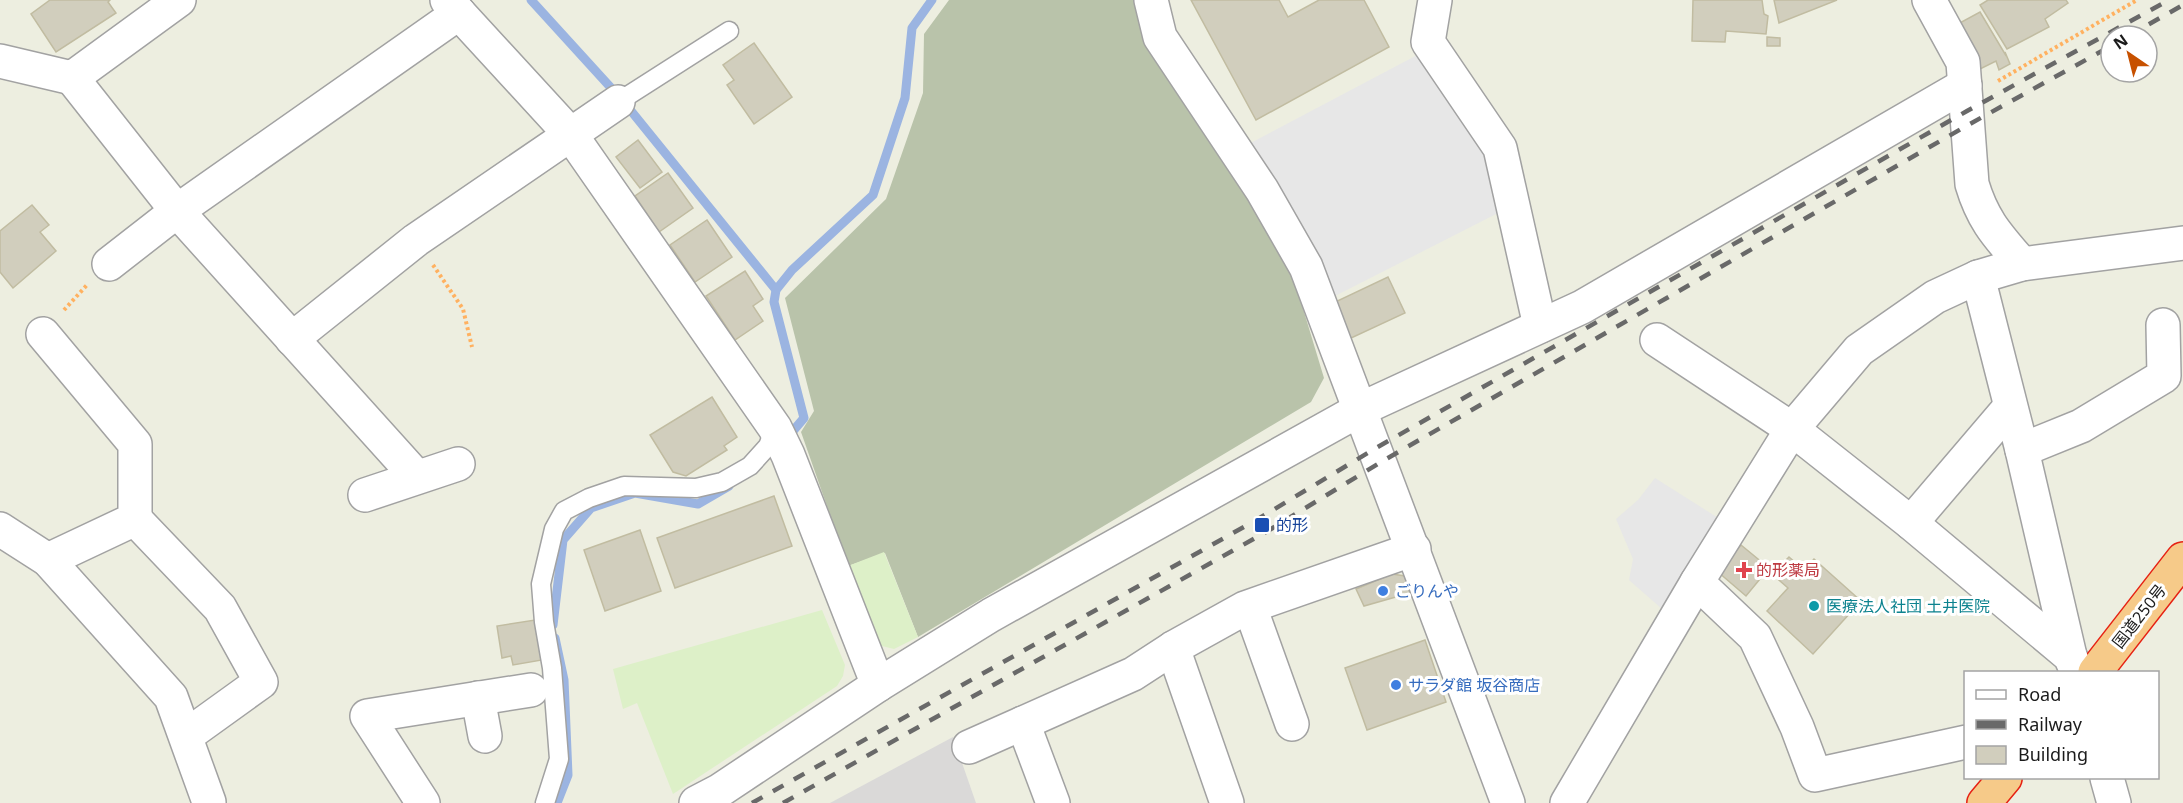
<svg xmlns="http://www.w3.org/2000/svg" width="2183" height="803" font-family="'Noto Sans','Noto Sans JP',sans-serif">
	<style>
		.residential { fill: #dad9d8 }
		.construction { fill: #b9c3aa }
		.farmland { fill: #ddf0c8 }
		.parking { fill: #e7e7e7 }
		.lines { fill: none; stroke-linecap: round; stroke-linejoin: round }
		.stream { stroke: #9bb4e1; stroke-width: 9 }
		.building { fill: #d1cebd; stroke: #c1bca1; stroke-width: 1.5 }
		.service-casing { stroke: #a2a2a2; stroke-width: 21 }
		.minor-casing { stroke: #a2a2a2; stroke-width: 36 }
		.tertiary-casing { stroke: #a2a2a2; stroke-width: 36 }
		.trunk-casing { stroke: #e62113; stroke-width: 36 }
		.path { stroke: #ffb160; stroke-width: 4; stroke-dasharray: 3 3; stroke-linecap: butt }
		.service { stroke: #fff; stroke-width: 18 }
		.minor { stroke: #fff; stroke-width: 33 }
		.tertiary { stroke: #fff; stroke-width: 33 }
		.trunk { stroke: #f6ca89; stroke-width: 33 }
		.rail { stroke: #696969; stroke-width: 4.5; stroke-dasharray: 12 12; stroke-linecap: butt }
		.transit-dot { fill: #1a4fb4; stroke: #fff; stroke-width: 2 }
		.health-dot { fill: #e0444e; stroke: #fff; stroke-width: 2 }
		.shop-dot { fill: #3f7fe0; stroke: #fff; stroke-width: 2 }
		.culture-dot { fill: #0f9aa8; stroke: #fff; stroke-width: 2 }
		.labels { text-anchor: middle; stroke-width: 6; stroke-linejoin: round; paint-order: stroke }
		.transit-label { font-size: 16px; fill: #164399; stroke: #fff; text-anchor: start }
		.health-label { font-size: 16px; fill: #be3a42; stroke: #fff; text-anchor: start }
		.shop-label { font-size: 16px; fill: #366cbe; stroke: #fff; text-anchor: start }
		.culture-label { font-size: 16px; fill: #0d838f; stroke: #fff; text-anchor: start }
		.street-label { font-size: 16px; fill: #1b1b1b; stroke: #fff }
	</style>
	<rect width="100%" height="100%" fill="#edeee0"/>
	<!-- residential -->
	<polygon class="residential" points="953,737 976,803 830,803"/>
	<!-- construction -->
	<polygon class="construction" points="949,0 1140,0 1282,239 1324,378 1311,402 918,637 885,553 848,566 801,432 814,411 785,298 886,199 923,93 924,34"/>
	<!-- farmland -->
	<g class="farmland">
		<polygon points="884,552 918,637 894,649 878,645 848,566"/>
		<polygon points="822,610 845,665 843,676 837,686 673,794 637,703 623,709 613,669"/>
	</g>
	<!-- parking -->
	<g class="parking">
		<polygon points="1421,53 1491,162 1504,210 1335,296 1302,233 1245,146"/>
		<polygon points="1655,478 1723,521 1669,615 1629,580 1633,559 1616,519 1638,500"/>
	</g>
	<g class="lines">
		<!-- stream -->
		<g class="stream">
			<polyline points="531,0 623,101 776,290"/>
			<polyline points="787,438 804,418 774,302 776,290 792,270 873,195 905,98 912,28 932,0"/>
			<polyline points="553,625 563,540 591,508 635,493 698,504 729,486"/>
			<polyline points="555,638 564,680 568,775 557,803"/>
		</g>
	</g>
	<!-- building -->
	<g class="building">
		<polygon points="50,0 110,0 108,2 116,13 56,52 31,14"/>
		<polygon points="1191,0 1279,0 1288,17 1319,0 1364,0 1389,47 1256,120"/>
		<polygon points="1693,0 1762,0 1764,14 1768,16 1766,34 1726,31 1725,42 1692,41"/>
		<polygon points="1774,0 1837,0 1779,23"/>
		<polygon points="1988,0 2066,0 2068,3 2045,19 2049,27 2007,49 1980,5"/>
		<polygon points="1980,12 2005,54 2005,52 2010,64 1999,70 1996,61 1980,69 1956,25"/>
		<polygon points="1767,37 1780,38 1780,46 1767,46"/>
		<polygon points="754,43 792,97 754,124 727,85 734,80 723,65"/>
		<polygon points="638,140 662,172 640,188 616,157"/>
		<polygon points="668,173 693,208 659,232 635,196"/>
		<polygon points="32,205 49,225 40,232 56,251 13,288 0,272 0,231"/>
		<polygon points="707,220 732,257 695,282 670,245"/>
		<polygon points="745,271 763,299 753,306 763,321 735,340 706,296"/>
		<polygon points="1388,277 1405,313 1349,339 1333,303"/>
		<polygon points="712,397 737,437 724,446 727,450 686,476 673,472 650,435"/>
		<polygon points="774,496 792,546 675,588 657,538"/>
		<polygon points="640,530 661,591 605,611 584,550"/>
		<polygon points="1741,545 1769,568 1746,596 1718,572"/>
		<polygon points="1789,557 1804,570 1814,559 1861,601 1813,654 1767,611 1788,588 1772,574"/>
		<polygon points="1392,574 1405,576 1410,593 1364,606 1356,589"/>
		<polygon points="535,620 542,660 513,665 511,656 502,658 497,626"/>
		<polygon points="1425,640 1446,702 1367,730 1345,668"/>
	</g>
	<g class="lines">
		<!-- service casing -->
		<g class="service-casing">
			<g id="service">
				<polyline points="618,102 729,31"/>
				<polyline points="545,803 559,759 552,668 544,622 541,584 554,529 564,511 589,498 624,486 696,488 722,482 750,466 768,446 775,428"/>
			</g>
		</g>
		<!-- minor casing -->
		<g class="minor-casing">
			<g id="minor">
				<polyline points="1151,0 1160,37 1262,190 1306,267 1508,803"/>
				<polyline points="1435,0 1428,42 1500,148 1540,326"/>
				<path d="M1929,0L1963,62L1972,184C1983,221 1998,236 2022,264"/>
				<polyline points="72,78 177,211 416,476"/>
				<polyline points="109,264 177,211 459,13"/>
				<polyline points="1978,277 2022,450 2070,656"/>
				<polyline points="43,334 135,444 135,519 48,560"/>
				<polyline points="292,339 416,240 618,102"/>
				<polyline points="1657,340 1792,429 1911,523 2070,656 2077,672"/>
				<polyline points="2022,450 2081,426 2164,376 2163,325"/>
				<polyline points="365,495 458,464"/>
				<polyline points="135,519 220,608 261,682 186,736"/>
				<polyline points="1911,523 2010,407"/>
				<polyline points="0,529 48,560 171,697 209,802"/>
				<polyline points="1697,582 1755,637 1797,727 1815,775 1966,742"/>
				<polyline points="1250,607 1292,724"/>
				<polyline points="1173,648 1227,803"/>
				<polyline points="478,698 485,736"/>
				<polyline points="969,747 1023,723"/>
				<polyline points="2107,778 2114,803"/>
				<polyline points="423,803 367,716 531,690"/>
				<polyline points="696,803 719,791 878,685 991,615 1361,409 1582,307 1965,85"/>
				<polyline points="1567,803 1697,582 1792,429 1859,350 1935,297 1978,277 2022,264 2183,243"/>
			</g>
		</g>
		<!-- tertiary casing -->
		<g class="tertiary-casing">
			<g id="tertiary">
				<polyline points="447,0 571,135 775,428 788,455 878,685"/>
				<polyline points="0,61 72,78 179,0"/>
				<polyline points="1053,803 1023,723 1133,674 1173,648 1245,608 1414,549"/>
			</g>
		</g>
		<!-- trunk casing -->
		<g class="trunk-casing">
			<g id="trunk">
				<polyline points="2095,672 2183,559"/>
				<polyline points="1984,803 2005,778"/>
			</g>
		</g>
		<!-- path -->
		<g class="path">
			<polyline points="1998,81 2137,0"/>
			<polyline points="433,265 463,309 472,347"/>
			<polyline points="64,310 87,285"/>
		</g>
		<!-- service -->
		<use href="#service" class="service"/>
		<!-- minor -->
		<use href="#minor" class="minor"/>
		<!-- tertiary -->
		<use href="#tertiary" class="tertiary"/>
		<!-- trunk -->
		<use href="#trunk" class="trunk"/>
		<!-- rail -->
		<g class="rail">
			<polyline points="2128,36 2183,5"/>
			<polyline points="752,803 1258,519 1376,448 1967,111 2169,0"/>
			<polyline points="783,803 1266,532 1381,462 1968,125 2111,46"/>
		</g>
	</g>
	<!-- markers -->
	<rect class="transit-dot" x="1254" y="517" width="16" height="16" rx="3"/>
	<path class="health-dot" d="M1741 561h6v6h6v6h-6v6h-6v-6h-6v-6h6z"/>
	<g class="shop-dot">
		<circle cx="1383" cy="591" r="6"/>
		<circle cx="1396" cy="685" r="6"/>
	</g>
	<circle class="culture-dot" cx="1814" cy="606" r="6"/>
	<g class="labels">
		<!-- transit labels -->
		<g class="transit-label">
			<text x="1276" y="531">的形</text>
		</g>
		<!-- health labels -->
		<g class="health-label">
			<text x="1756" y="576">的形薬局</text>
		</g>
		<!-- shop labels -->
		<g class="shop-label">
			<text x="1395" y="597">ごりんや</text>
			<text x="1408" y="691">サラダ館 坂谷商店</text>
		</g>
		<!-- culture labels -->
		<g class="culture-label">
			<text x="1826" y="612">医療法人社団 土井医院</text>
		</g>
		<!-- street labels -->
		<g class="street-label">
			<text transform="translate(2139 616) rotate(-52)" y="6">国道250号</text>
		</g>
	</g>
	<!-- legend -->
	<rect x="1964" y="671" width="195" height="108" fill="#ffffff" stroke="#a4a4a4" stroke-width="1.5"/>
	<rect x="1976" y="690" width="30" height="9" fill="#ffffff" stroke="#a4a4a4" stroke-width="1.5"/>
	<text x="2018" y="701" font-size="18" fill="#1b1b1b">Road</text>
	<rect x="1976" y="720" width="30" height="9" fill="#696969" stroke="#a4a4a4" stroke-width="1.5"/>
	<text x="2018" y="731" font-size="18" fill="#1b1b1b">Railway</text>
	<rect x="1976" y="746" width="30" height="18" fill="#d1cebd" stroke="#a4a4a4" stroke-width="1.5"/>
	<text x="2018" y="761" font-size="18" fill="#1b1b1b">Building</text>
	<!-- north arrow -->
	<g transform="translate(2129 54) rotate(325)"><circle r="28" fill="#ffffff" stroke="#a4a4a4" stroke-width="1.5"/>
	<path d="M0-4.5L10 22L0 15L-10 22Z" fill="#c75100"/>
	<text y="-9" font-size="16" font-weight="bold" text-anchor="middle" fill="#1b1b1b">N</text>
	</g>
</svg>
